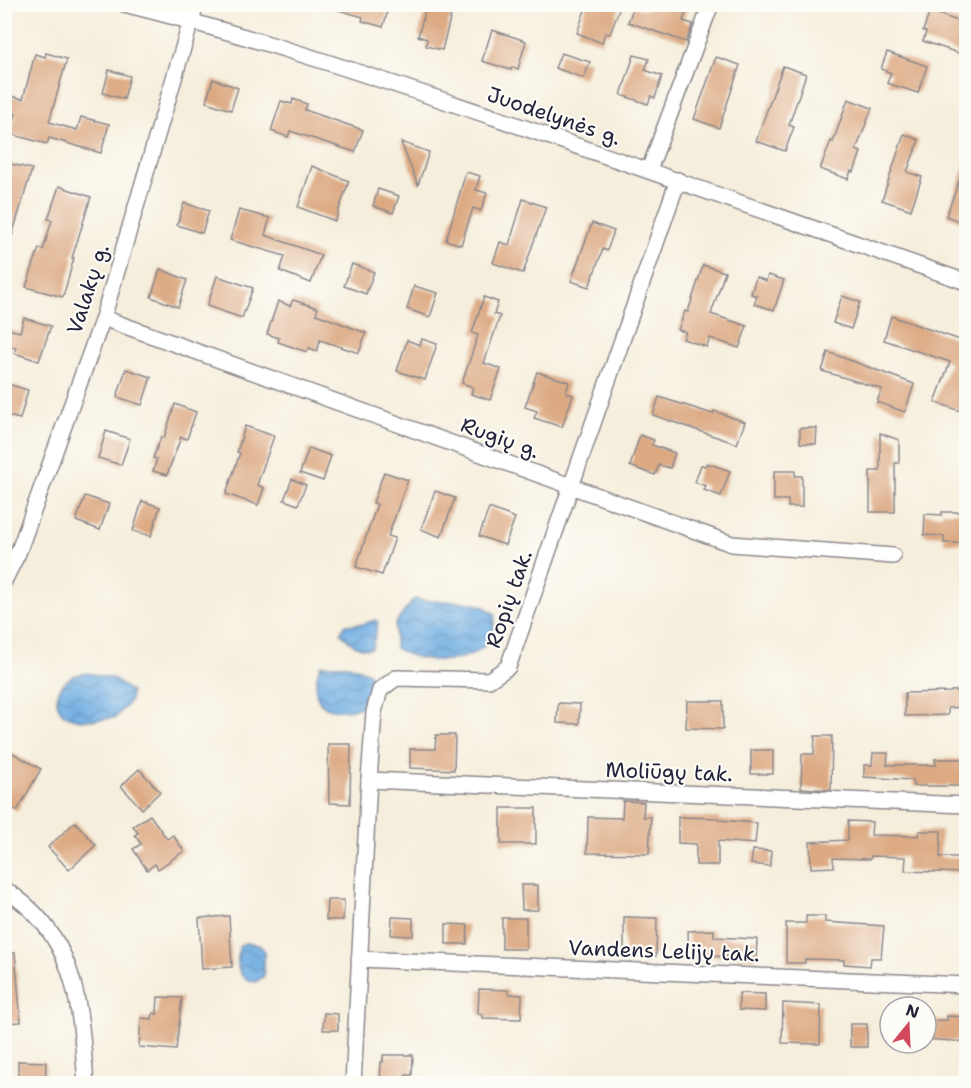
<svg xmlns="http://www.w3.org/2000/svg" width="971" height="1088" font-family="'Shantell Sans',sans-serif">
	<style>
		.water { fill: url(#water-waves); stroke: #48688e; stroke-width: 1.5 }
		.building { fill: #dca982 }
		.lines { fill: none; stroke-linecap: round; stroke-linejoin: round }
		.minor-casing { stroke: #8c888c; stroke-width: 18 }
		.minor { stroke: #fff; stroke-width: 15 }
		.labels { text-anchor: middle; stroke-width: 4.5; stroke-linejoin: round; paint-order: stroke }
		.street-label { font-size: 21px; fill: #22223b; stroke: #fdfcf7 }
	</style>
	<defs>
		<pattern id="water-waves" width="16" height="10" patternUnits="userSpaceOnUse" patternTransform="scale(1.5)"><rect width="16" height="10" fill="#6fade2"/><path d="M0 5q4-4 8 0t8 0" fill="none" stroke="#5b8cb8"/></pattern>
	</defs>
	<rect width="100%" height="100%" fill="#fdfcf7"/>
	<filter id="ink" filterUnits="userSpaceOnUse"><feTurbulence type="fractalNoise" baseFrequency=".0167" numOctaves="2"/><feDisplacementMap in="SourceGraphic" scale="12" xChannelSelector="R" yChannelSelector="G"/><feConvolveMatrix kernelMatrix="1 2 1 2 8 2 1 2 1" color-interpolation-filters="sRGB"/></filter>
	<filter id="wash" filterUnits="userSpaceOnUse"><feTurbulence type="fractalNoise" baseFrequency=".008" numOctaves="4" result="noise"/><feDisplacementMap in="SourceGraphic" scale="24" xChannelSelector="R" yChannelSelector="G"/><feGaussianBlur stdDeviation="1.35" result="paint"/><feColorMatrix in="noise" values="0 0 0 0 0 0 0 0 0 0 0 0 0 0 0 0 0 1.4 0 .05"/><feComposite in="paint" operator="in"/></filter>
	<g filter="url(#wash)">
		<rect width="100%" height="100%" fill="#f5eedc"/>
		<!-- water -->
		<g class="water">
			<path d="M414,599C436,604 463,598 482,606C487,608 491,612 495,614C494,620 495,628 493,633C479,667 422,666 395,648V624Z"/>
			<path d="M375,620L378,622L372,648C361,651 346,642 341,632L345,625L364,624Z"/>
			<path d="M321,665H349L369,673C375,686 371,696 363,707C342,712 314,714 316,684C317,677 317,672 321,665Z"/>
			<path d="M88,673L114,679L131,692L130,701L115,718C102,719 85,722 72,718C49,710 55,685 74,676C79,674 84,674 88,673Z"/>
			<path d="M245,943L259,945L264,950V976L255,982C236,978 236,965 239,947Z"/>
		</g>
		<g id="blocks">
			<!-- building -->
			<g class="building">
				<polygon points="333,4 390,4 383,27 362,21 363,17 332,8"/>
				<polygon points="587,4 621,4 610,34 605,33 602,43 577,33"/>
				<polygon points="650,4 675,4 687,9 683,21 693,24 686,42 628,22 634,6 645,10 645,8 648,9"/>
				<polygon points="426,8 451,15 442,50 426,46 427,39 418,36"/>
				<polygon points="930,11 966,24 966,39 961,54 923,41 926,32 923,31"/>
				<polygon points="492,30 526,41 518,69 512,67 511,70 482,61"/>
				<polygon points="887,52 927,66 918,93 887,83 891,73 881,69"/>
				<polygon points="46,53 67,59 49,122 77,130 81,117 109,124 101,153 49,138 47,144 10,134 16,114 7,112 11,96 23,99 35,54 45,57"/>
				<polygon points="561,53 590,62 584,78 555,68"/>
				<polygon points="634,55 649,59 645,70 662,76 655,98 651,96 648,104 621,95"/>
				<polygon points="716,57 740,65 719,128 694,119"/>
				<polygon points="783,66 806,74 789,125 794,127 785,151 756,141"/>
				<polygon points="109,70 130,76 124,99 103,93"/>
				<polygon points="213,79 238,88 231,110 206,102"/>
				<polygon points="293,99 307,104 305,110 363,130 355,152 290,131 288,137 271,131 281,101 292,104"/>
				<polygon points="848,99 872,108 856,150 861,152 854,172 851,171 848,179 820,169 831,141 833,142"/>
				<polygon points="904,134 919,140 907,172 922,177 911,210 882,200"/>
				<polygon points="401,142 429,152 418,185"/>
				<polygon points="11,164 32,169 8,249 4,248 4,188"/>
				<polygon points="965,165 966,165 966,224 946,216"/>
				<polygon points="312,166 349,181 335,221 298,207"/>
				<polygon points="466,172 480,176 476,190 487,193 481,211 473,208 461,245 446,240"/>
				<polygon points="59,186 91,197 72,258 74,258 63,297 26,287 39,248 43,250 52,220 48,219"/>
				<polygon points="378,189 399,196 393,213 373,206"/>
				<polygon points="523,199 546,207 523,273 493,263 500,242 509,245"/>
				<polygon points="184,203 209,211 202,233 177,225"/>
				<polygon points="239,210 270,218 265,235 321,255 311,283 280,271 285,256 230,240"/>
				<polygon points="592,223 614,231 607,251 603,249 589,287 571,281"/>
				<polygon points="352,264 374,272 366,294 344,286"/>
				<polygon points="703,265 725,272 711,314 747,326 739,348 710,338 707,347 683,339 686,332 678,330 685,311 688,312"/>
				<polygon points="160,269 187,280 178,307 151,297"/>
				<polygon points="768,275 784,280 774,310 754,304 757,296 751,294 756,277 766,281"/>
				<polygon points="217,276 253,288 242,318 207,306"/>
				<polygon points="414,286 438,293 430,317 407,309"/>
				<polygon points="842,296 860,302 851,329 833,323"/>
				<polygon points="484,297 498,302 494,314 500,316 484,363 501,369 490,400 471,394 473,387 462,383 478,335 472,333"/>
				<polygon points="293,300 318,308 316,314 366,333 359,353 320,340 317,351 309,348 307,352 278,342 279,338 267,334 278,301 290,306"/>
				<polygon points="891,316 966,342 966,413 935,402 950,362 884,340"/>
				<polygon points="24,318 51,326 39,361 14,353 16,348 4,345 4,328 20,332"/>
				<polygon points="422,339 437,344 425,380 397,371 407,340 420,345"/>
				<polygon points="828,352 914,384 905,412 877,402 882,389 822,371"/>
				<polygon points="126,369 151,377 142,405 117,397"/>
				<polygon points="537,372 569,382 566,393 573,395 562,427 534,418 537,411 525,407"/>
				<polygon points="4,383 28,390 20,419 4,415"/>
				<polygon points="659,397 713,414 714,411 745,422 737,444 653,415"/>
				<polygon points="175,404 196,412 187,439 181,437 167,475 153,471 157,459 153,458 161,437 164,438"/>
				<polygon points="245,426 274,436 257,485 264,488 258,505 226,494 240,453 237,452"/>
				<polygon points="800,428 817,428 816,444 800,443"/>
				<polygon points="106,431 130,439 121,465 98,458"/>
				<polygon points="880,433 899,440 899,463 895,463 895,512 870,512 870,471 880,471"/>
				<polygon points="640,435 654,440 652,445 675,453 670,468 659,465 655,475 630,466"/>
				<polygon points="309,448 331,456 323,481 300,473"/>
				<polygon points="707,463 730,471 721,496 704,490 706,486 695,482 701,465 705,466"/>
				<polygon points="774,471 795,471 795,476 802,476 802,507 788,507 788,500 774,500"/>
				<polygon points="384,472 408,480 388,536 395,538 382,575 356,567 377,504 373,503"/>
				<polygon points="292,479 306,485 298,505 284,500"/>
				<polygon points="435,491 455,498 441,537 421,529"/>
				<polygon points="85,496 109,504 100,530 76,521"/>
				<polygon points="142,501 160,507 151,536 133,531"/>
				<polygon points="489,508 515,518 505,545 479,536"/>
				<polygon points="942,512 962,512 961,543 944,543 944,536 924,535 925,514 942,515"/>
				<polygon points="966,690 966,707 948,708 948,715 905,716 905,693 951,692 951,691"/>
				<polygon points="687,701 723,701 723,729 686,728"/>
				<polygon points="558,703 580,704 579,724 557,723"/>
				<polygon points="436,735 455,735 454,770 410,768 410,749 435,749"/>
				<polygon points="815,736 832,736 831,790 801,788 802,754 814,754"/>
				<polygon points="328,744 351,744 350,804 329,803"/>
				<polygon points="4,748 41,769 17,811 4,803"/>
				<rect x="751" y="750" width="22" height="24"/>
				<polygon points="873,753 888,753 887,765 936,765 935,759 966,759 966,786 913,786 913,780 864,777 864,765 872,765"/>
				<polygon points="139,769 160,792 142,809 121,786"/>
				<polygon points="623,801 644,802 643,817 651,817 649,854 587,853 588,817 622,818"/>
				<rect x="501" y="808" width="35" height="36"/>
				<polygon points="150,815 167,839 173,835 184,851 158,869 155,864 147,870 133,849 141,844 135,835 138,833 133,826"/>
				<polygon points="678,817 719,818 719,820 757,823 755,844 718,841 718,865 696,865 696,844 678,843"/>
				<polygon points="848,821 872,822 871,835 918,836 919,831 941,831 940,857 966,857 966,873 905,871 906,857 871,856 870,859 833,858 834,867 811,868 810,842 848,840"/>
				<polygon points="75,822 96,845 69,870 48,847"/>
				<polygon points="753,850 771,851 770,866 751,864"/>
				<polygon points="521,885 538,885 538,910 522,910"/>
				<polygon points="327,900 344,900 343,920 326,920"/>
				<polygon points="229,916 232,967 202,969 199,918"/>
				<polygon points="806,916 825,916 825,922 884,926 881,958 871,958 870,966 844,964 844,960 805,959 805,963 786,963 786,923 806,923"/>
				<polygon points="392,917 413,918 413,936 391,935"/>
				<polygon points="624,917 657,918 656,956 624,955"/>
				<rect x="502" y="918" width="24" height="31"/>
				<polygon points="446,924 468,925 467,944 446,944"/>
				<polygon points="714,930 714,937 757,939 756,959 740,958 740,956 689,957 688,931"/>
				<polygon points="4,953 15,953 21,1022 4,1023"/>
				<polygon points="479,989 508,990 508,994 522,995 521,1019 483,1018 483,1015 478,1014"/>
				<polygon points="739,993 765,994 765,1011 739,1010"/>
				<polygon points="158,997 182,998 176,1050 139,1047 141,1018 152,1019 153,1013 157,1014"/>
				<polygon points="783,1003 821,1005 820,1044 782,1043"/>
				<polygon points="324,1013 338,1014 338,1030 323,1030"/>
				<polygon points="947,1016 966,1017 966,1042 926,1039 926,1021 947,1020"/>
				<rect x="850" y="1024" width="17" height="23"/>
				<polygon points="383,1055 413,1055 412,1075 406,1075 405,1083 380,1083 381,1062 383,1062"/>
				<polygon points="18,1061 46,1062 45,1083 18,1083"/>
			</g>
		</g>
	</g>
	<g filter="url(#ink)">
		<use href="#blocks" fill-opacity="0" stroke="#8c888c" stroke-width="1.5"/>
		<g class="lines">
			<!-- minor casing -->
			<g class="minor-casing">
				<g id="minor">
					<path d="M124,4C250,35 373,77 496,118C653,172 810,227 966,282"/>
					<polyline points="649,170 711,4"/>
					<polyline points="103,318 732,544 893,556"/>
					<polyline points="4,581 18,553 103,318 196,4"/>
					<polyline points="369,780 966,805"/>
					<path d="M4,889C78,935 80,1006 86,1084"/>
					<polyline points="359,959 966,985"/>
					<polyline points="353,1084 369,780 374,712 380,690 396,678 489,680 508,667 678,180"/>
				</g>
			</g>
			<!-- minor -->
			<use href="#minor" class="minor"/>
		</g>
	</g>
	<g class="labels">
		<!-- street labels -->
		<g class="street-label">
			<text transform="translate(554 116) rotate(19)" y="7">Juodelynės g.</text>
			<text transform="translate(88 289) rotate(-72)" y="7">Valakų g.</text>
			<text transform="translate(500 438) rotate(20)" y="7">Rugių g.</text>
			<text transform="translate(509 599) rotate(-71)" y="7">Ropių tak.</text>
			<text transform="translate(669 772) rotate(2)" y="7">Moliūgų tak.</text>
			<text transform="translate(664 951) rotate(2)" y="7">Vandens Lelijų tak.</text>
		</g>
	</g>
	<!-- margin -->
	<rect width="971" height="1088" fill="none" stroke="#fdfcf7" stroke-width="24"/>
	<!-- north arrow -->
	<g transform="translate(908 1025) rotate(18)"><circle r="28" fill="#fdfcf7" stroke="#a5a5ac" stroke-width="1.5"/>
	<path d="M0-4.5L10 22L0 15L-10 22Z" fill="#d1495b"/>
	<text y="-9" font-size="16" font-weight="bold" text-anchor="middle" fill="#22223b">N</text>
	</g>
</svg>
